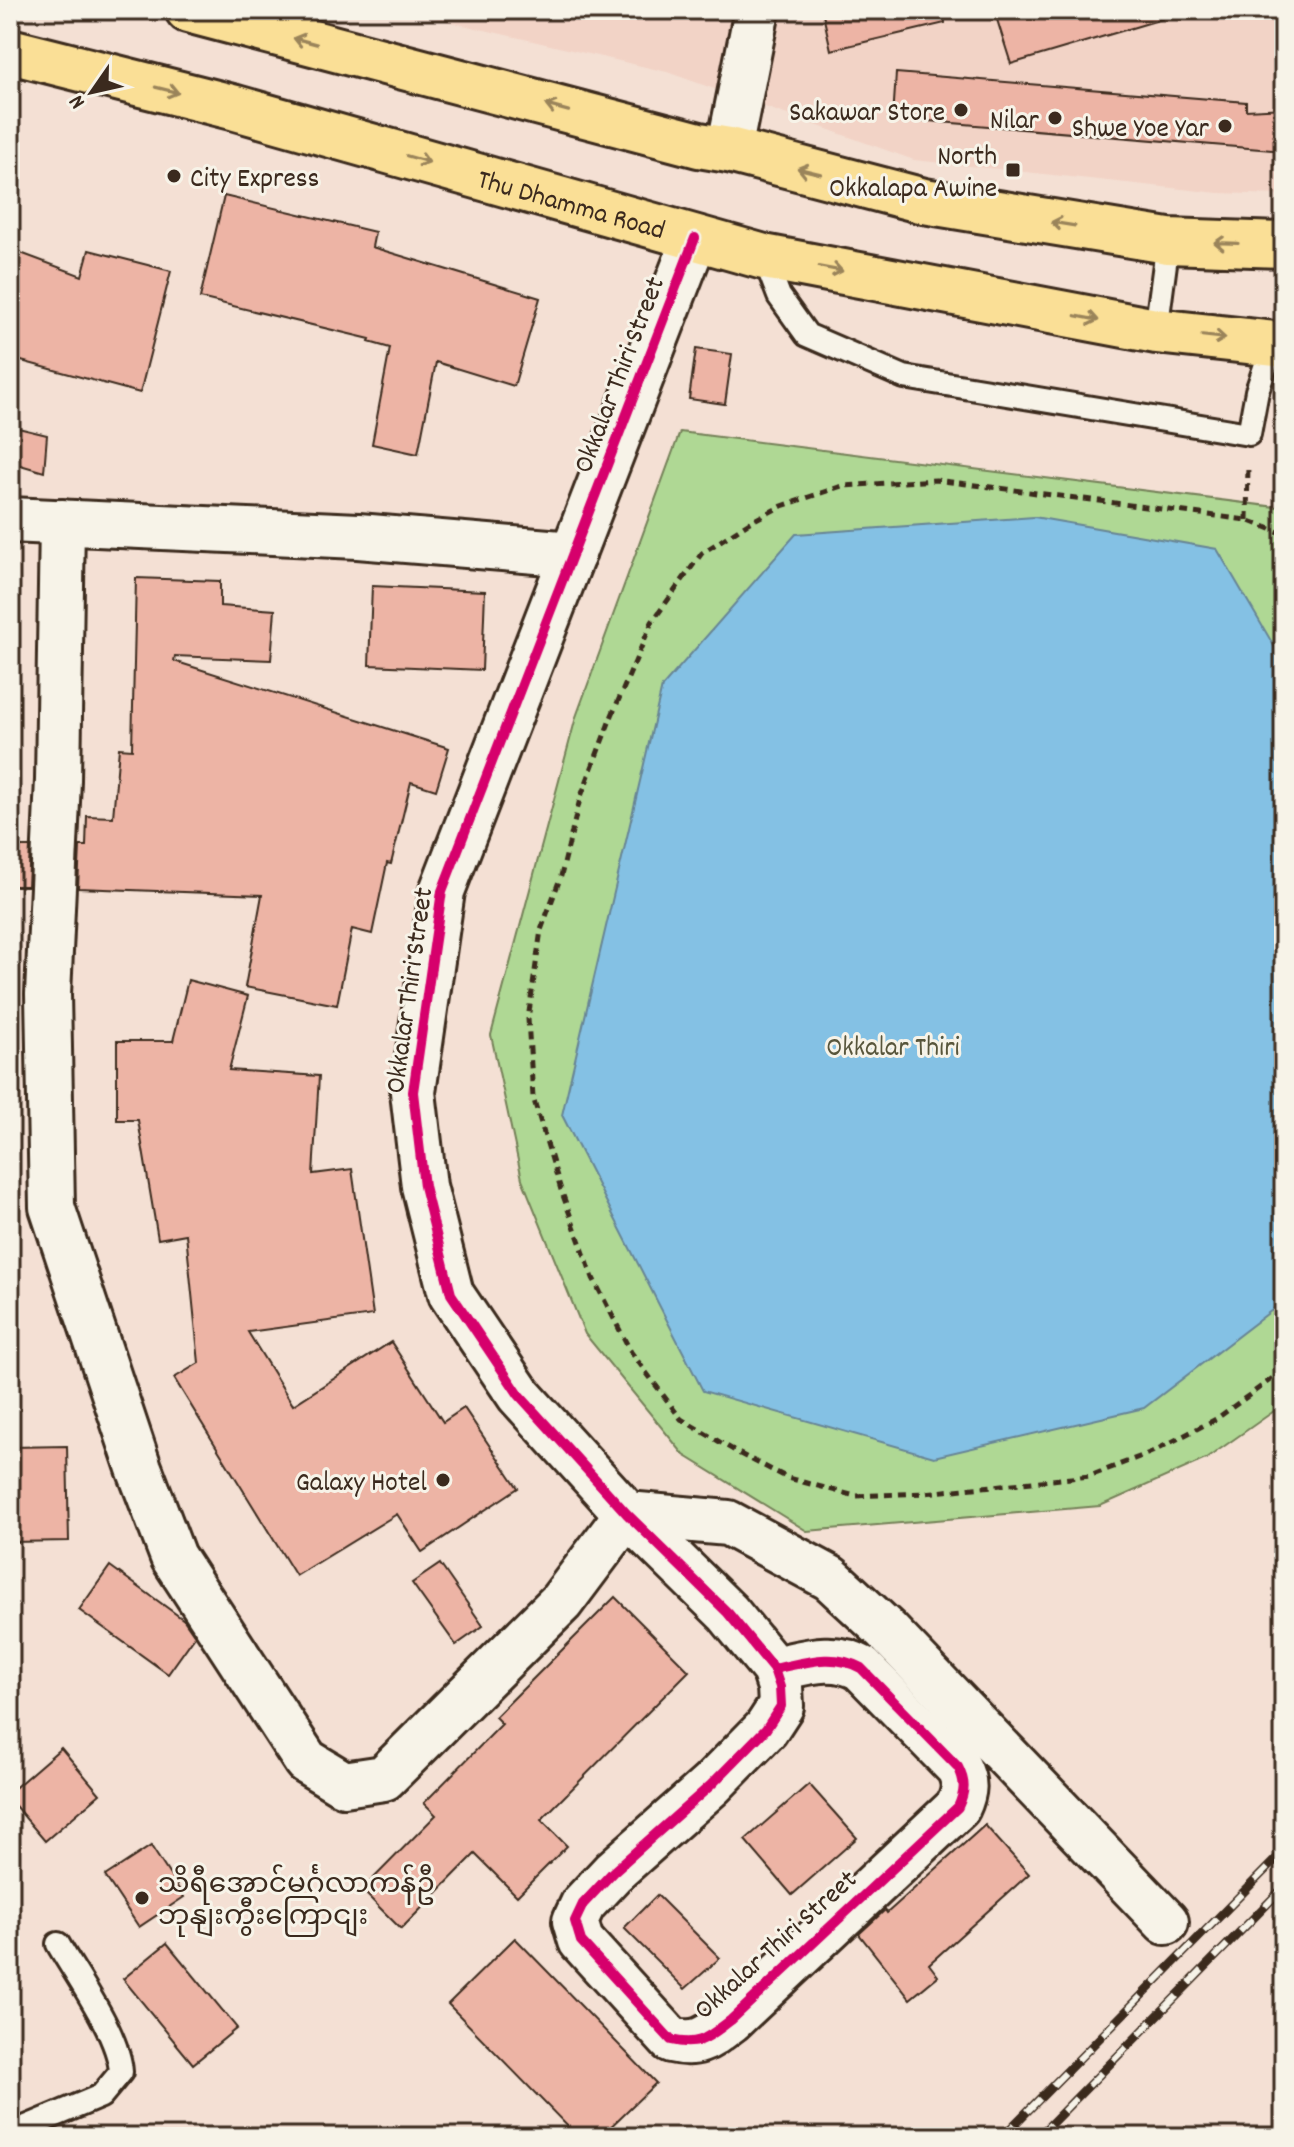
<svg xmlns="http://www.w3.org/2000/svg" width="1294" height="2147" font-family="Dekko,'Noto Sans Myanmar',sans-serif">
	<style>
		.built { fill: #f2d3c6 }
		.green { fill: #afd894; stroke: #758159; stroke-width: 2 }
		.water { fill: #84c1e4; stroke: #678595; stroke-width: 2 }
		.building { fill: #edb4a5; stroke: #3b2a1e; stroke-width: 2 }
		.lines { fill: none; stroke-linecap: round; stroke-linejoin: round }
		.lane-casing { stroke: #3b2a1e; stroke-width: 28 }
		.street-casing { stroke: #3b2a1e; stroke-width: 50 }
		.primary-casing { stroke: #3b2a1e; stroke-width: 50 }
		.path { stroke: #3b2a1e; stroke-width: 5; stroke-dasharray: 8 6; stroke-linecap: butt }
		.lane { stroke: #f7f3e8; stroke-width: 22 }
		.street { stroke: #f7f3e8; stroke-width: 44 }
		.primary { stroke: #fadf96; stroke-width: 44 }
		.rail-casing { stroke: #3b2a1e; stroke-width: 9 }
		.rail { stroke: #f7f3e8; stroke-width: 6; stroke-dasharray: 18; stroke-linecap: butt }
		.cycleway-casing { stroke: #f7f3e8; stroke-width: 15 }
		.cycleway { stroke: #d6006c; stroke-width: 10 }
		.oneway { stroke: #9a845a }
		.poi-dot { fill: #3b2a1e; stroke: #f7f3e8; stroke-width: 3 }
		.labels { text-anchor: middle; stroke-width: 6; stroke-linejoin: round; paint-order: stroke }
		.poi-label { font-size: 28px; fill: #3b2a1e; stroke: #f7f3e8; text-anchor: end }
		.street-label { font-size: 28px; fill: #3b2a1e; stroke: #f7f3e8 }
		.park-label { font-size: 28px; fill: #58563c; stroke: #f7f3e8 }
	</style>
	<rect width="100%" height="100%" fill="#f4e0d4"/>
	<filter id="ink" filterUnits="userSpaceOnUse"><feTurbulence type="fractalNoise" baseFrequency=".0125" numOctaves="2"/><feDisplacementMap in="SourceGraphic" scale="16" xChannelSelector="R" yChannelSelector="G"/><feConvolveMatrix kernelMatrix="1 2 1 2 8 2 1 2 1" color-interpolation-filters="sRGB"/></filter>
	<g filter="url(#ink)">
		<!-- built -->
		<polygon class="built" points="398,10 1284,10 1284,195 1218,193 914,160 667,72"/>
		<!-- green -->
		<polygon class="green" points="680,432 1284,508 1284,1404 1206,1459 1100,1506 807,1531 684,1455 585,1334 522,1179 491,1035 576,717"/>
		<!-- water -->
		<polygon class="water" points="1034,517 1217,549 1284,663 1284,1301 1144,1408 934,1457 703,1391 562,1115 662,687 796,534"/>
		<!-- building -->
		<g class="building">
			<polygon points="822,10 944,10 945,23 831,50"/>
			<polygon points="994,10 1161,10 1162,19 1011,64"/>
			<polygon points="896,73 1246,102 1246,110 1284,108 1284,151 893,118"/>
			<polygon points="224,196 375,232 372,247 540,298 514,386 436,362 418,454 372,444 390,348 369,342 370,339 200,298"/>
			<polygon points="10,249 82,276 89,250 171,271 140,393 10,358"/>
			<polygon points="696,349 732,354 725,404 689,399"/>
			<polygon points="10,426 47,435 44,472 10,462"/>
			<polygon points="136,578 220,581 220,606 275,610 271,660 175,656 174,661 449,748 436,790 411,782 391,864 387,863 372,934 352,929 337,1005 245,987 262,895 78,888 80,846 86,846 87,816 113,817 119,748 132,749"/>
			<polygon points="372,586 485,591 482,670 369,665"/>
			<polygon points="10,847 30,847 28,886 10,886"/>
			<polygon points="188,980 248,996 229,1070 319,1076 313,1174 352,1169 373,1315 248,1332 293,1405 391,1342 443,1422 464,1408 518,1488 422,1552 397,1514 296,1576 174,1378 199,1363 186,1234 158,1239 138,1120 117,1120 117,1041 173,1041"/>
			<polygon points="67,1446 69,1541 10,1542 10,1447"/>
			<polygon points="440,1564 483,1626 456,1645 412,1583"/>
			<polygon points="110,1566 184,1620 195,1636 168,1674 79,1610"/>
			<polygon points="615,1597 689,1671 541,1820 567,1846 517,1896 475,1854 401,1929 362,1890 436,1815 424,1803 502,1724 495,1717"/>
			<polygon points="61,1748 100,1794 45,1841 10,1800 10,1792"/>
			<polygon points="809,1784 857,1838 792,1895 745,1840"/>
			<polygon points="985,1825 1029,1874 929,1964 938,1976 910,1999 859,1934 885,1910 887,1913"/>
			<polygon points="151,1846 184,1897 139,1927 105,1876"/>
			<polygon points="657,1895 720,1958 685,1989 624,1928"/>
			<polygon points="515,1938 656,2083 600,2137 578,2137 448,2004"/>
			<polygon points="167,1943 237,2028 193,2064 123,1979"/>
		</g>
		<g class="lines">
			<!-- lane casing -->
			<g class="lane-casing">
				<g id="lane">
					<polyline points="764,257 779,296 807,335 904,377 1249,434 1257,391 1273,344"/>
					<polyline points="1156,331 1168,241"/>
					<path d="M10,2134L101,2096L121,2072C119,2035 77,1977 58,1944"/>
				</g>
			</g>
			<!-- street casing -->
			<g class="street-casing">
				<g id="street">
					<polyline points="729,150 757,10"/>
					<path d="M695,238L442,891L413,1092L424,1186L451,1294L519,1395L627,1514L728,1613L774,1669L780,1687L781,1706L766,1729L711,1785L613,1872L583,1904L575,1921L581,1941L671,2040C700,2047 708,2037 731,2020L958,1807C965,1792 966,1782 958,1767L861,1668C832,1652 804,1663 774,1669"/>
					<polyline points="10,520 358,536 573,554"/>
					<polyline points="62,522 58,780 48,994 52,1207 139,1468 173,1557 306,1761 344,1784 384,1778 561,1602 627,1514 728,1523 830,1578 886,1630 1166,1922"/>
				</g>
			</g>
			<!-- primary casing -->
			<g class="primary-casing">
				<g id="primary">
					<polyline points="188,10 699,145 729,150 924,201 1168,241 1284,245"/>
					<path id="s1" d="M10,51L236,108L764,257L1156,331L1284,345"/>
				</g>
			</g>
			<!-- path -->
			<g class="path">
				<polyline points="1247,520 1248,465"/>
				<polyline points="1284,534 1247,520 936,480 842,486 782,506 748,523 702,553 652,622 610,720 580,799 561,876 541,930 528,1019 533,1097 561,1190 593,1278 631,1352 681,1419 740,1454 788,1478 855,1496 925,1493 1090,1476 1152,1452 1216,1419 1284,1370"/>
			</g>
			<!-- lane -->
			<use href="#lane" class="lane"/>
			<!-- street -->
			<use href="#street" class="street"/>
			<!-- primary -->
			<use href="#primary" class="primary"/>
			<!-- rail casing -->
			<g class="rail-casing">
				<g id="rail">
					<polyline points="1002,2137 1284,1851"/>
					<polyline points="1038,2137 1284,1887"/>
				</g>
			</g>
			<!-- rail -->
			<use href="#rail" class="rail"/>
			<!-- cycleway casing -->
			<g class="cycleway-casing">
				<path id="cycleway" d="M695,238L442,891L413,1092L424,1186L451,1294L519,1395L627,1514L728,1613L774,1669L780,1687L781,1706L766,1729L711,1785L613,1872L583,1904L575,1921L581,1941L671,2040C700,2047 708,2037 731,2020L958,1807C965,1792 966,1782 958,1767L861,1668C832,1652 804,1663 774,1669"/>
			</g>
			<!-- cycleway -->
			<use href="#cycleway" class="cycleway"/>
		</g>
		<!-- one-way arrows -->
		<defs><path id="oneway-shaft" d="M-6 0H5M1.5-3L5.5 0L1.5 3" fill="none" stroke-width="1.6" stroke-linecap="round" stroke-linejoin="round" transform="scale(2)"/></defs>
		<g class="oneway">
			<use href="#oneway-shaft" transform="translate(305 41) rotate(-165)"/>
			<use href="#oneway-shaft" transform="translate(167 90) rotate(14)"/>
			<use href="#oneway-shaft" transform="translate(557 108) rotate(-165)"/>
			<use href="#oneway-shaft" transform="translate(418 159) rotate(16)"/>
			<use href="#oneway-shaft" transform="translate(809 171) rotate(-166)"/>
			<use href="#oneway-shaft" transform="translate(1063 224) rotate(-171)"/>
			<use href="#oneway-shaft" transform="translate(1226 243) rotate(-178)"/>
			<use href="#oneway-shaft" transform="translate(831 269) rotate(11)"/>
			<use href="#oneway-shaft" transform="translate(1087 318) rotate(11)"/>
			<use href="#oneway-shaft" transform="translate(1214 337) rotate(6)"/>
		</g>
	</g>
	<!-- markers -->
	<g class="poi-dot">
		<circle cx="961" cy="110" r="8"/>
		<circle cx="1055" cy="118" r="8"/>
		<circle cx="1225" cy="126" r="8"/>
		<rect x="1005" y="162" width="16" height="16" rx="4"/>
		<circle cx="174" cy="176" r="8"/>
		<circle cx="443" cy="1480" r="8"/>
		<circle cx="142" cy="1898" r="8"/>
	</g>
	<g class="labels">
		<!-- poi labels -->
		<g class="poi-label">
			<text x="945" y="120">Sakawar Store</text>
			<text x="1039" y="128">Nilar</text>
			<text x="1209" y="136">Shwe Yoe Yar</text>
			<text x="997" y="164">North<tspan x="997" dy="32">Okkalapa Awine</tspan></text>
			<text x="190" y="186" text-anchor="start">City Express</text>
			<text x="427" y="1490">Galaxy Hotel</text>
			<text x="158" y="1892" text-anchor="start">သိရီအောင်မင်္ဂလာကန်ဦ<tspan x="158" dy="32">ဘုနျးကွီးကြောငျး</tspan></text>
		</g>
		<!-- street labels -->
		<g class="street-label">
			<text dy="10" stroke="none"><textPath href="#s1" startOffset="582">Thu Dhamma Road</textPath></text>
			<text transform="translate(617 374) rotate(-69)" y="10">Okkalar Thiri Street</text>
			<text transform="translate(407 990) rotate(-82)" y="10">Okkalar Thiri Street</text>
			<text transform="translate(774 1943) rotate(-42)" y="10">Okkalar Thiri Street</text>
		</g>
		<!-- park labels -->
		<g class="park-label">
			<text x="893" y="1055">Okkalar Thiri</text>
		</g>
	</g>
	<!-- margin -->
	<rect width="1294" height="2147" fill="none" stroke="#f7f3e8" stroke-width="40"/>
	<rect x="20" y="20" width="1254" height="2107" fill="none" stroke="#3b2a1e" stroke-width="3" filter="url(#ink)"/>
	<!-- north arrow -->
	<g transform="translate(92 92) rotate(236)" stroke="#f7f3e8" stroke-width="6" paint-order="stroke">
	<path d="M0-6L14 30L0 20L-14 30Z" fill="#3b2a1e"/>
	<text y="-12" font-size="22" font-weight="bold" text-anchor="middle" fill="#3b2a1e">N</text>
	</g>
</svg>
